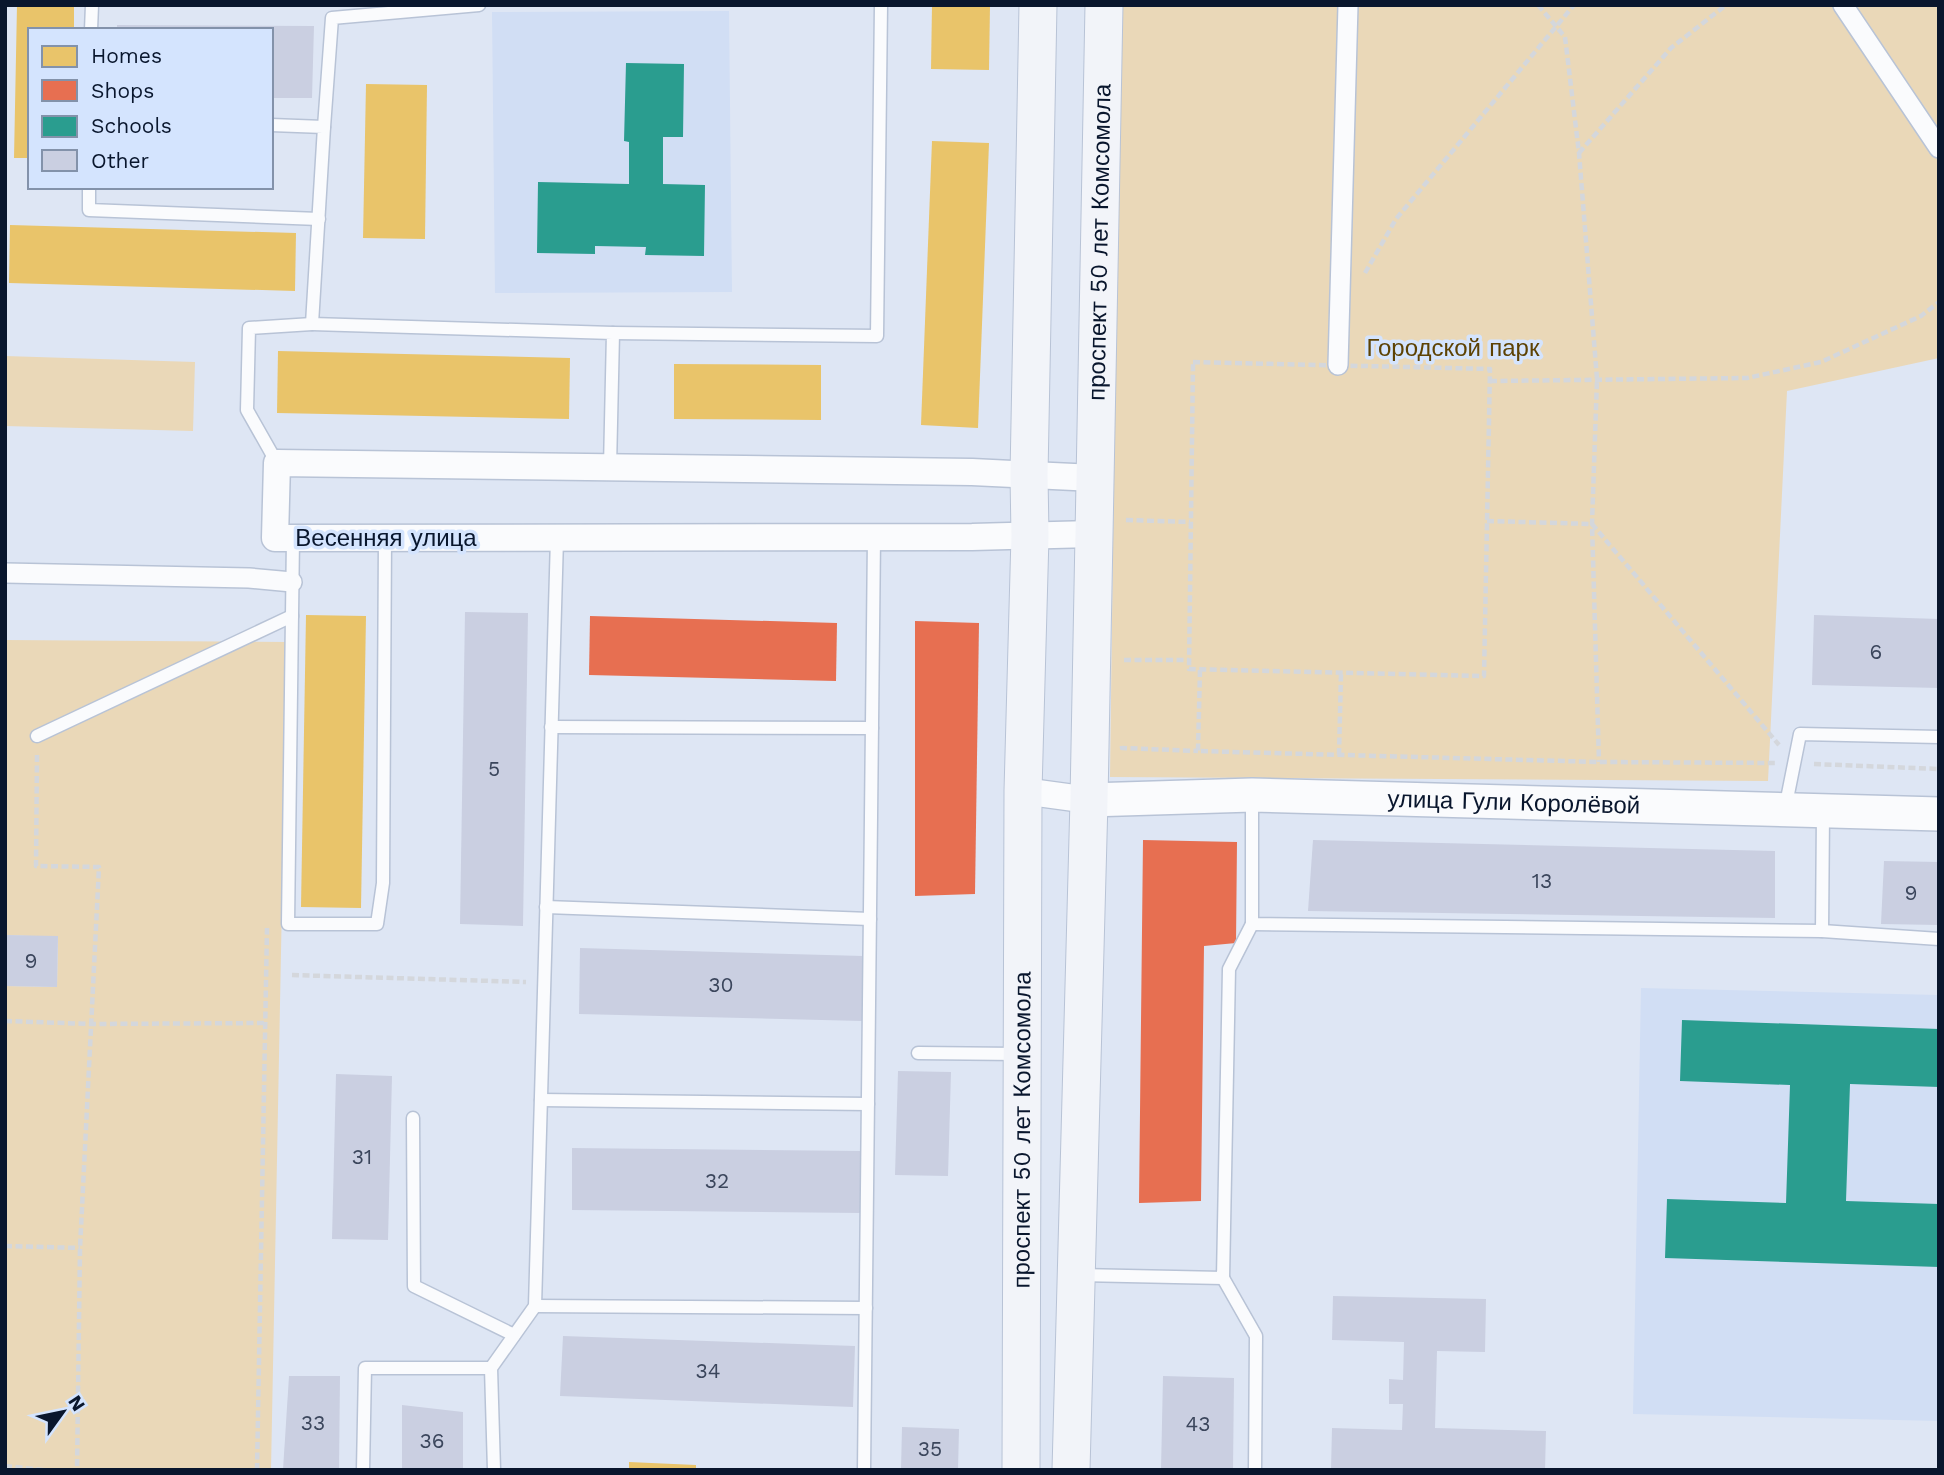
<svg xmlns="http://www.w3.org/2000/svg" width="1944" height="1475" font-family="'Work Sans',sans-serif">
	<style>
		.built { fill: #d1def4 }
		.green { fill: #ead8b8 }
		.homes { fill: #e9c46a }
		.shops { fill: #e76f51 }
		.schools { fill: #2a9d8f }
		.building { fill: #cacfe1 }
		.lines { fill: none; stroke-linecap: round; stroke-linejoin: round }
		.service-casing { stroke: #b8c3d6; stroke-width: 15 }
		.pedestrian-casing { stroke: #b8c3d6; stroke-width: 22 }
		.minor-casing { stroke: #b8c3d6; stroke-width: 29 }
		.tertiary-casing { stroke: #b8c3d6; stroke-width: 36 }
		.secondary-casing { stroke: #b8c3d6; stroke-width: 39 }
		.path { stroke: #d4d7dc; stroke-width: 4.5; stroke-dasharray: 7 3.5; stroke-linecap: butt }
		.service { stroke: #fafbfd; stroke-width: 12 }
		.pedestrian { stroke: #fafbfd; stroke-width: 19 }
		.minor { stroke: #fafbfd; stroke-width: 26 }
		.tertiary { stroke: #fafbfd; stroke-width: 33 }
		.secondary { stroke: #f2f4f9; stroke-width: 37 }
		.labels { text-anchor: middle; stroke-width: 7; stroke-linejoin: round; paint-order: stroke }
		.number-label { font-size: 21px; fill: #3b465c }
		.street-label { font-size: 24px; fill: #09162d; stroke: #d4e4fe }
		.park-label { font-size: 24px; fill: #5d4204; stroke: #d4e4fe }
	</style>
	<rect width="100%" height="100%" fill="#dee6f4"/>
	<!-- built -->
	<g class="built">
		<polygon points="729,11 732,292 495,293 492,12"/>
		<polygon points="1641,988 1939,995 1939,1421 1633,1414"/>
	</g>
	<!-- green -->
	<g class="green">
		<polygon points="1120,5 1939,5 1939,358 1787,391 1768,781 1110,777"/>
		<polygon points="5,356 195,362 193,431 5,426"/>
		<polygon points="5,640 287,642 271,1470 5,1470 5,986 57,987 58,937 5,935"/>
	</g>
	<!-- homes -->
	<g class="homes">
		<polygon points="17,5 74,5 74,30 30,30 30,158 14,158"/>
		<polygon points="932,5 990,5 989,70 931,69"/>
		<polygon points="366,84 427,85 425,239 363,238"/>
		<polygon points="932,141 989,143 978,428 921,425"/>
		<polygon points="10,225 296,233 295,291 9,283"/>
		<polygon points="278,351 570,358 569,419 277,413"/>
		<polygon points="674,364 821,365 821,420 674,419"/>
		<polygon points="306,615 366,616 361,908 301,907"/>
		<polygon points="629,1462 696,1465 696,1470 629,1470"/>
	</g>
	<!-- shops -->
	<g class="shops">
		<polygon points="590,616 837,623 836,681 589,675"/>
		<polygon points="915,621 979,623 975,894 915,896"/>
		<polygon points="1143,840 1237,842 1236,943 1204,946 1201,1201 1139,1203"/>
	</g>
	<!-- schools -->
	<g class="schools">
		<polygon points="626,63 684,64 683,137 663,137 663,184 705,185 704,256 645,255 646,247 595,246 595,254 537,253 538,182 629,184 629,142 624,141"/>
		<polygon points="1682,1020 1939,1029 1939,1087 1850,1084 1846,1201 1939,1204 1939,1267 1665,1258 1667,1199 1786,1203 1790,1085 1680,1081"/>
	</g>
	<!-- building -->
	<g class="building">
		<polygon points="117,25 314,26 312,98 271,98 271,30 117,30"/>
		<polygon points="465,612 528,613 523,926 460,924"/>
		<polygon points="1814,615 1939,619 1939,688 1812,685"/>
		<polygon points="1313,840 1775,851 1775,918 1308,911"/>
		<polygon points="1884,861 1939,862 1939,925 1881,924"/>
		<polygon points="5,935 58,936 57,987 5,986"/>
		<polygon points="580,948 863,956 862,1021 579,1014"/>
		<polygon points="898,1071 951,1072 948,1176 895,1175"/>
		<polygon points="336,1074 392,1076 388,1240 332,1239"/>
		<polygon points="572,1148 861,1151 861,1213 572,1210"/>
		<polygon points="1333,1296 1486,1299 1485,1352 1437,1351 1435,1428 1546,1431 1545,1470 1331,1470 1332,1428 1402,1430 1403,1404 1389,1404 1389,1379 1403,1380 1404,1342 1332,1340"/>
		<polygon points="563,1336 855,1346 853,1407 560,1396"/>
		<polygon points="289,1376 340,1376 339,1470 283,1470"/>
		<polygon points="1163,1376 1234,1378 1233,1470 1161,1470"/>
		<polygon points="402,1405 463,1412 463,1470 402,1470"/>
		<polygon points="902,1427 959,1429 958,1470 901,1470"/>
	</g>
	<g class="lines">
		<!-- service casing -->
		<g class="service-casing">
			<g id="service">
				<polyline points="91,30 92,5"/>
				<polyline points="271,125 324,127 312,324 613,333 610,467"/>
				<polyline points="324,127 332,18 479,5"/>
				<polyline points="89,187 89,210 319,219"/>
				<polyline points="613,333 877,336 881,5"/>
				<polyline points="277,463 247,410 249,328 312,324"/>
				<polyline points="293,538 288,924 377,924 383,883 385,538"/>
				<polyline points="551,727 872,728"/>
				<polyline points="37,736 292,616"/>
				<polyline points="1252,795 1252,924 1822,931 1939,939"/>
				<polyline points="1785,809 1800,734 1939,737"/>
				<polyline points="546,907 870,919"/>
				<polyline points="1822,931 1823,813"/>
				<polyline points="918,1053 1018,1054"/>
				<polyline points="541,1100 868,1104"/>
				<polyline points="413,1118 414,1286 514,1335"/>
				<polyline points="1079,1275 1223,1278 1229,969 1252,924"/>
				<polyline points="1223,1278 1256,1336 1255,1470"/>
				<polyline points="535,1306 866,1308"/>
				<polyline points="363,1470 365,1368 491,1368"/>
				<polyline points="494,1470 491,1368 535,1306 557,538"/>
				<polyline points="864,1470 874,537"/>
			</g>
		</g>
		<!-- pedestrian casing -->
		<g class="pedestrian-casing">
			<g id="pedestrian">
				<polyline points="1843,5 1939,148"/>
				<polyline points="1338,365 1348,5"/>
				<polyline points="5,573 249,578 292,582"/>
			</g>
		</g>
		<!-- minor casing -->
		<g class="minor-casing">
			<g id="minor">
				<polyline points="1092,534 972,537 275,538 277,463 972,472 1095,478"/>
				<polyline points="1023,791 1089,800"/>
			</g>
		</g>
		<!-- tertiary casing -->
		<g class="tertiary-casing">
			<g id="tertiary">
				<path id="s1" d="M1089,800L1252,795L1939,814"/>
			</g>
		</g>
		<!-- secondary casing -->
		<g class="secondary-casing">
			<g id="secondary">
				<path id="s2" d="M1021,1470L1023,791L1030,536L1029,475L1038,5"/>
				<path id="s3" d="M1071,1470L1089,800L1104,5"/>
			</g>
		</g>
		<!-- path -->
		<g class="path">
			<polyline points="1538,5 1565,37 1579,153 1597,379 1592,524 1599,762"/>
			<polyline points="1579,153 1671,48 1726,5"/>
			<polyline points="1365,273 1396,219 1574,5"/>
			<polygon points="1193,362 1490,369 1484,676 1189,669"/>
			<polyline points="1490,381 1747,378 1821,362 1921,316 1939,302"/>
			<polyline points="1126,520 1190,522"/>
			<polyline points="1487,521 1592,524 1779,745"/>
			<polyline points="1124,660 1189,660"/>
			<polyline points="1200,670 1198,751 1599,762 1777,763"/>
			<polyline points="1122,746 1122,748 1198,751"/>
			<polyline points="37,755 36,866 99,867 80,1248 77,1470"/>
			<polyline points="1339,755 1341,673"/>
			<polyline points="1814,764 1939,769"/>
			<polyline points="292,975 526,982"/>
			<polyline points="5,1021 90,1024 265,1023"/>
			<polyline points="5,1246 80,1248"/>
			<polyline points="5,1466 43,1470"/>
			<polyline points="257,1470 267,928"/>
		</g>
		<!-- service -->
		<use href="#service" class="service"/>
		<!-- pedestrian -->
		<use href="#pedestrian" class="pedestrian"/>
		<!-- minor -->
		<use href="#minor" class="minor"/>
		<!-- tertiary -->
		<use href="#tertiary" class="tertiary"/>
		<!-- secondary -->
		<use href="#secondary" class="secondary"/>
	</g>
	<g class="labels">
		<!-- number labels -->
		<g class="number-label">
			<text x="1876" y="659">6</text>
			<text x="494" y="776">5</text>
			<text x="1542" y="888">13</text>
			<text x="1911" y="900">9</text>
			<text x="31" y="968">9</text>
			<text x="721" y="992">30</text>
			<text x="362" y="1164">31</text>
			<text x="717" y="1188">32</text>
			<text x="708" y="1378">34</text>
			<text x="313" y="1430">33</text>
			<text x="1198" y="1431">43</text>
			<text x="432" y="1448">36</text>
			<text x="930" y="1456">35</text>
		</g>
		<!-- street labels -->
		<g class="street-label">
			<text dy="8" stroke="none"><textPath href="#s3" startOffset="1228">проспект 50 лет Комсомола</textPath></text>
			<text x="386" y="546">Весенняя улица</text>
			<text dy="8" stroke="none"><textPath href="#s1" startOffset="425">улица Гули Королёвой</textPath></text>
			<text dy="8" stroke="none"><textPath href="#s2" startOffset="340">проспект 50 лет Комсомола</textPath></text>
		</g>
		<!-- park labels -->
		<g class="park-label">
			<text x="1453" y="356">Городской парк</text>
		</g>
	</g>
	<!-- border -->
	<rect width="1944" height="1475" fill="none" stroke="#09162d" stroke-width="14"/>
	<!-- legend -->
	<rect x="28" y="28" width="245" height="161" fill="#d4e4fe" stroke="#8392aa" stroke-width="2"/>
	<rect x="42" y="46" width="35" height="21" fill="#e9c46a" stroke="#8392aa" stroke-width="2"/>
	<text x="91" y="63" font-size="21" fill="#09162d">Homes</text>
	<rect x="42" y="80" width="35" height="21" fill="#e76f51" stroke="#8392aa" stroke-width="2"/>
	<text x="91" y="98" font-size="21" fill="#09162d">Shops</text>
	<rect x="42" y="116" width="35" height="21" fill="#2a9d8f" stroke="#8392aa" stroke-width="2"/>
	<text x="91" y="133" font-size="21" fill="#09162d">Schools</text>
	<rect x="42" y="150" width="35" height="21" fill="#cacfe1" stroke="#8392aa" stroke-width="2"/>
	<text x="91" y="168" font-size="21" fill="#09162d">Other</text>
	<!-- north arrow -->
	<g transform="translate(63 1412) rotate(57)" stroke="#d4e4fe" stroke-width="5" paint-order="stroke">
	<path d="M0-5L12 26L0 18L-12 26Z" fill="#09162d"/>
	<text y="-10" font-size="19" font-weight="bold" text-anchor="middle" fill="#09162d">N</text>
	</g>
</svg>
